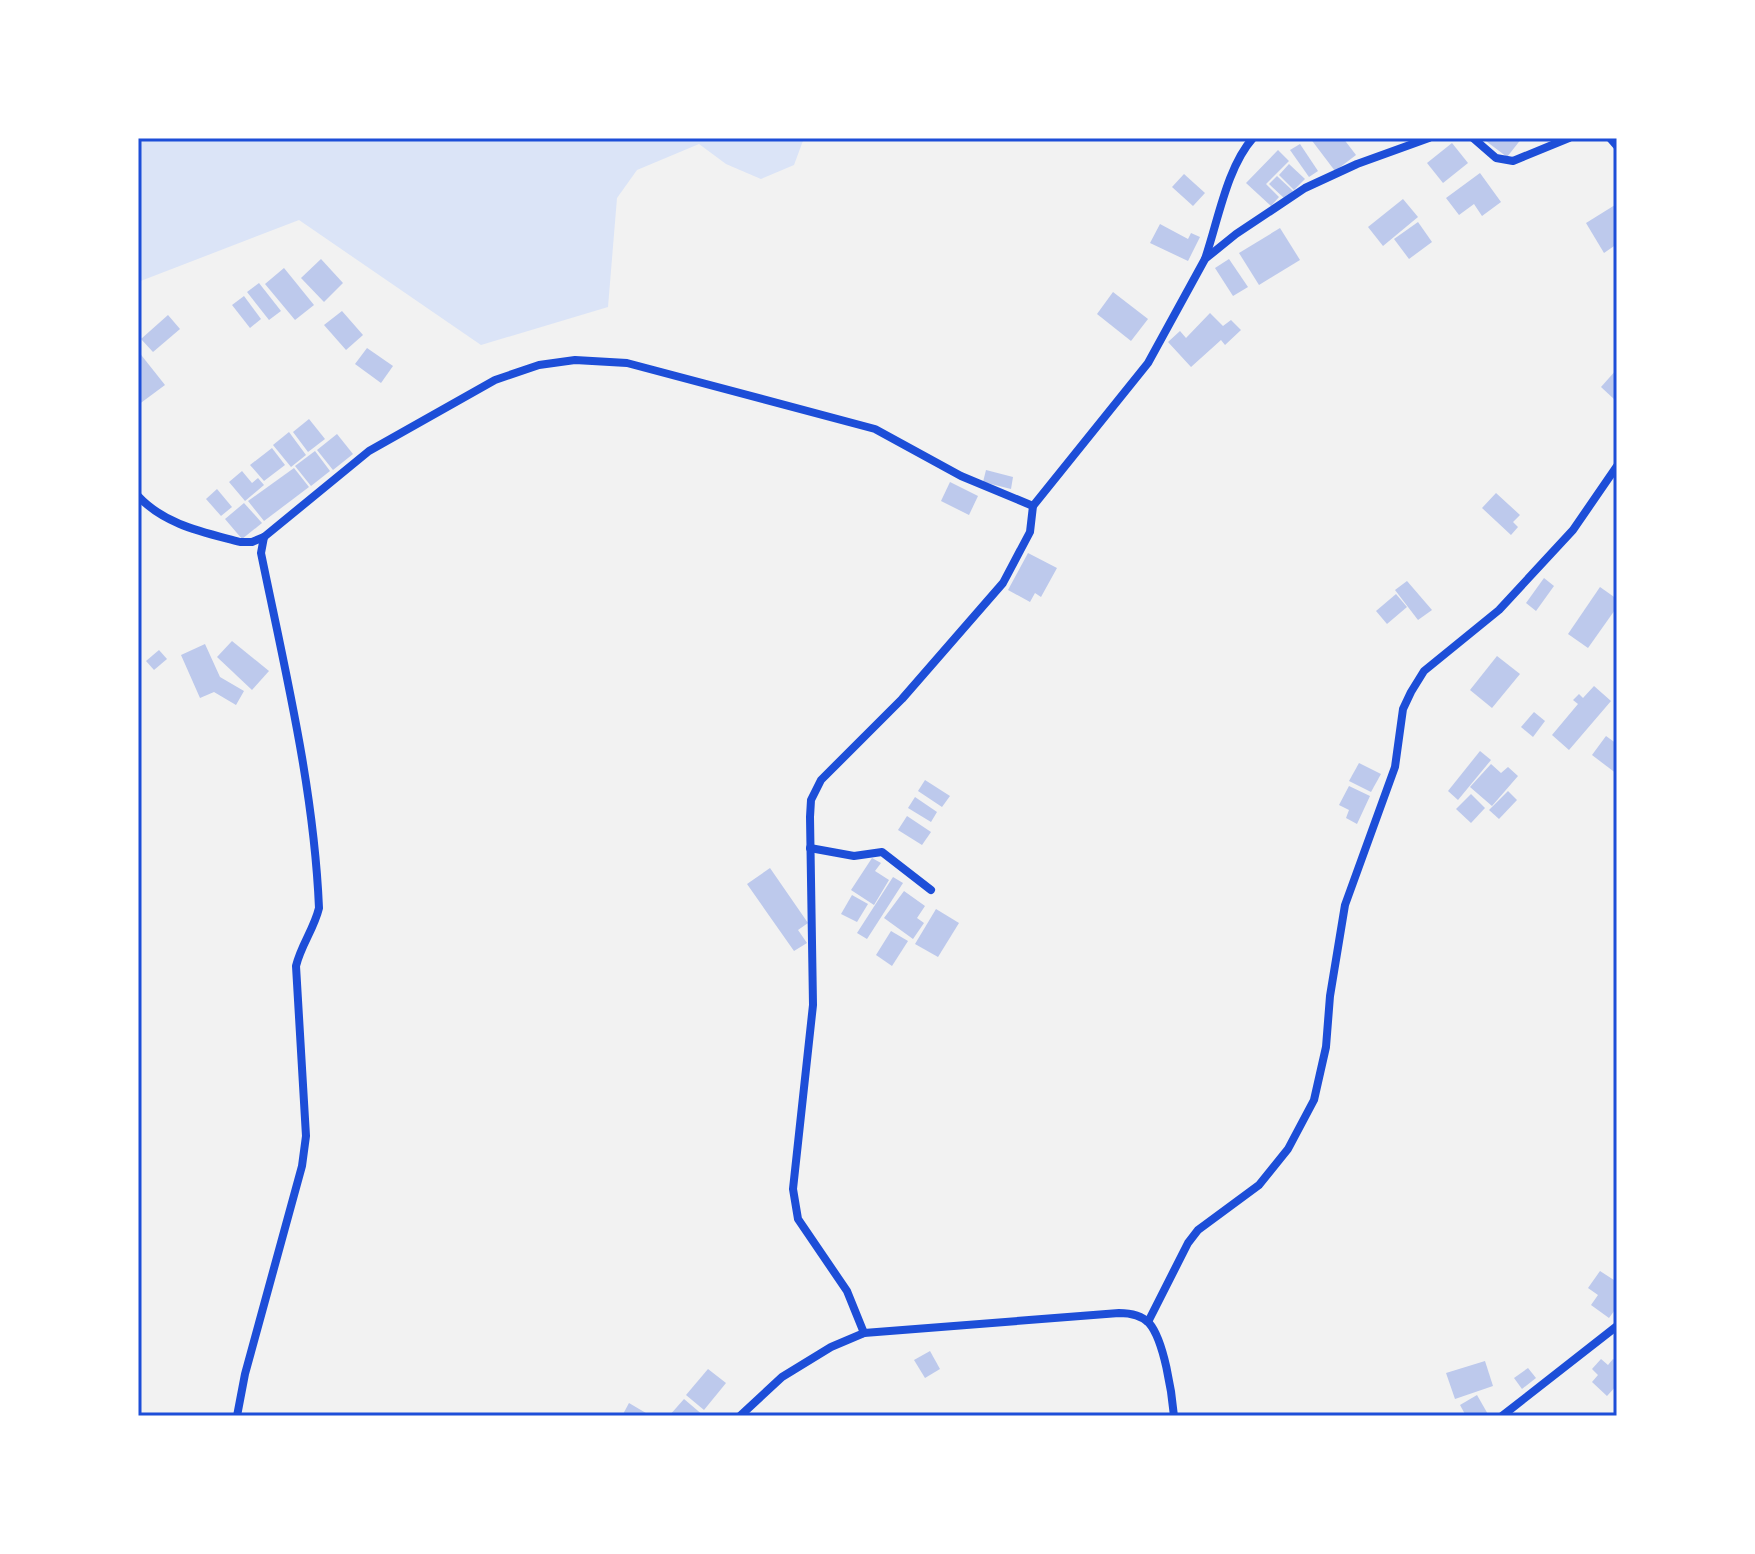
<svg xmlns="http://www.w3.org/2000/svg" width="1755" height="1554" font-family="Rubik,sans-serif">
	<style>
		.green { fill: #dbe4f7 }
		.building { fill: #bdc9ec }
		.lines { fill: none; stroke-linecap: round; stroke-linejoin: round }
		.minor { stroke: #1d4ed8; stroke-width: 8 }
		.neatline { fill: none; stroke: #1d4ed8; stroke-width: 3 }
	</style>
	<rect width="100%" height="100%" fill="#f2f2f2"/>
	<!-- green -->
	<polygon class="green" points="138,138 804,138 794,165 761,179 726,164 699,144 637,170 617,198 608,307 481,345 299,220 138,282"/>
	<!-- building -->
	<g class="building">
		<polygon points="1310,138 1343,138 1356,155 1335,171"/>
		<polygon points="1482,138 1522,138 1507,157"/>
		<polygon points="1452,143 1468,163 1443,183 1427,163"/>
		<polygon points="1300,144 1318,171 1309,177 1290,150"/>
		<polygon points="1278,150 1289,161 1266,184 1279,197 1271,206 1246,183"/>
		<polygon points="1289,164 1305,179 1294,190 1279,175"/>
		<polygon points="1480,173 1501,202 1482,216 1474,204 1459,215 1446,198"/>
		<polygon points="1184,174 1205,193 1193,206 1172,187"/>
		<polygon points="1277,176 1293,191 1285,199 1269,184"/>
		<polygon points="1403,199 1418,217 1383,246 1368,227"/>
		<polygon points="1615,205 1617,244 1604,253 1586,223"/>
		<polygon points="1418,222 1432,242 1409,259 1394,239"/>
		<polygon points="1160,224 1188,239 1191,233 1200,237 1188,261 1150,243"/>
		<polygon points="1280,228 1300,260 1259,285 1239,253"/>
		<polygon points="321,259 343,283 324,302 301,278"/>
		<polygon points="1229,259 1248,287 1233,296 1215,268"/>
		<polygon points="284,268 314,305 295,320 265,284"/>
		<polygon points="259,283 281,311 269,320 247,292"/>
		<polygon points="1113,292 1148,319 1131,341 1097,314"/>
		<polygon points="244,296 261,319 250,328 232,305"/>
		<polygon points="342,311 363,335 346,350 324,325"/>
		<polygon points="1210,313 1223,326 1231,320 1241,330 1225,345 1221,340 1191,367 1168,342 1180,331 1186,338"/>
		<polygon points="168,315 180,329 153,352 141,339"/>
		<polygon points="367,348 393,366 381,383 355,364"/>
		<polygon points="138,351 165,385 138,405"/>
		<polygon points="1617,369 1617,398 1615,400 1601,387"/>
		<polygon points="309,419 325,439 308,452 293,432"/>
		<polygon points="289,432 306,455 291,467 273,445"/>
		<polygon points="337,434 353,454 333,470 317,450"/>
		<polygon points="272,448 285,465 264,481 250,465"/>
		<polygon points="315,451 330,471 311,486 295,466"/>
		<polygon points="294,468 309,487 264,521 248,501"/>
		<polygon points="986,470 1013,477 1011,489 983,482"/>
		<polygon points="242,471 252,483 258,478 264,485 245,501 229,482"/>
		<polygon points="950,482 978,496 969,515 941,501"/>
		<polygon points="217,489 232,507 221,516 206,499"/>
		<polygon points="1496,493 1520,515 1513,522 1518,527 1511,535 1482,508"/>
		<polygon points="244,503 262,523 242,539 225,519"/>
		<polygon points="1028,553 1057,568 1041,597 1035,593 1030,602 1008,590"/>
		<polygon points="1544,578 1554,586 1536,611 1526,603"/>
		<polygon points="1407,581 1432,610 1418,620 1395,590"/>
		<polygon points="1600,587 1617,599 1617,607 1588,648 1568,634"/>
		<polygon points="1396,594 1407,607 1387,624 1376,611"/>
		<polygon points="232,641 269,671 252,690 217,657"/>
		<polygon points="205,644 220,677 244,691 236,705 214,692 200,698 181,655"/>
		<polygon points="159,650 167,659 154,670 146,661"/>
		<polygon points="1497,656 1520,674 1492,708 1470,690"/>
		<polygon points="1594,686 1611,701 1569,750 1552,735 1578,704 1573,700 1579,694 1583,698"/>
		<polygon points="1534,712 1545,721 1533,737 1521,727"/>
		<polygon points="1606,736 1617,744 1617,774 1592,755"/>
		<polygon points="1480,751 1491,760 1458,800 1448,791"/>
		<polygon points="1359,763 1381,774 1371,792 1349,781"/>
		<polygon points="1491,764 1501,773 1508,767 1518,776 1492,806 1470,787"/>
		<polygon points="925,780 950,796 942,807 918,791"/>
		<polygon points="1349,786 1370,796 1357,824 1346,818 1349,810 1339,805"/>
		<polygon points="1508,791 1517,800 1499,819 1489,810"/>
		<polygon points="1471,794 1485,808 1471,823 1456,809"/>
		<polygon points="915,797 937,812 931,822 908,808"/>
		<polygon points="907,816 931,832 922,845 898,830"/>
		<polygon points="872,858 881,863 875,871 889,880 874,905 851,890"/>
		<polygon points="770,868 808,923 798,930 807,943 794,951 747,884"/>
		<polygon points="893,877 903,883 867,939 857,933"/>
		<polygon points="904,891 925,906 917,918 924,923 913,939 884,918"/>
		<polygon points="852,895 868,904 857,922 841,914"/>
		<polygon points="936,909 959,923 938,957 915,944"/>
		<polygon points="891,931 908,941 892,966 876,955"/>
		<polygon points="1600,1271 1617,1282 1617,1307 1609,1318 1591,1305 1598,1295 1588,1288"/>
		<polygon points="930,1351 940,1369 925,1378 914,1360"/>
		<polygon points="1601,1359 1608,1365 1613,1359 1617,1362 1617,1385 1607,1396 1592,1382 1598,1375 1592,1369"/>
		<polygon points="1485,1361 1493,1386 1455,1399 1446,1373"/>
		<polygon points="1528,1368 1536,1378 1522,1389 1514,1378"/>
		<polygon points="708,1369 726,1383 704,1410 686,1395"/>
		<polygon points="1477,1395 1489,1416 1466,1416 1460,1405"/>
		<polygon points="684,1399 704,1416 669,1416"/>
		<polygon points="629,1403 651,1416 622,1416"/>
	</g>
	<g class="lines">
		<!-- minor -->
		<g class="minor">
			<polyline points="1473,138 1496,158 1513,161 1569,138"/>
			<polyline points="1610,138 1617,146"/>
			<path d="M1205,259C1218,221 1227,167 1253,138"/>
			<path d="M138,496C165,525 203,532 240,542H252L264,537"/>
			<polyline points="810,848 854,856 882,852 931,890"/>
			<polyline points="1148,1322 1188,1243 1198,1230 1259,1185 1288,1149 1314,1100 1326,1047 1330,996 1345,905 1395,767 1403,709 1411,692 1424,671 1499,610 1573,530 1617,466"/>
			<polyline points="864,1333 847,1291 798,1219 793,1189 813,1005 810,817 811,800 821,780 902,699 1003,583 1030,532 1033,506 1148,363 1205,259 1236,234 1305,188 1357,164 1429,138"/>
			<path d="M237,1416L245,1374L302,1166L306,1136L296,966C301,945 314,929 319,908C314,789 285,670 261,553L264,537L369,451L495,380L539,365L575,360L627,363L875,429L961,476L1033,506"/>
			<path d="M740,1416L782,1377L831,1347L864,1333L1119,1313C1129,1313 1141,1315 1149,1323C1164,1340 1172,1393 1174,1416"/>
			<polyline points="1502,1416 1617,1326"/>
		</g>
	</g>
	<!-- border -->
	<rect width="1755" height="1554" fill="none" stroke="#ffffff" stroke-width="280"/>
	<rect x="140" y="140" width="1475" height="1274" class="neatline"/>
</svg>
